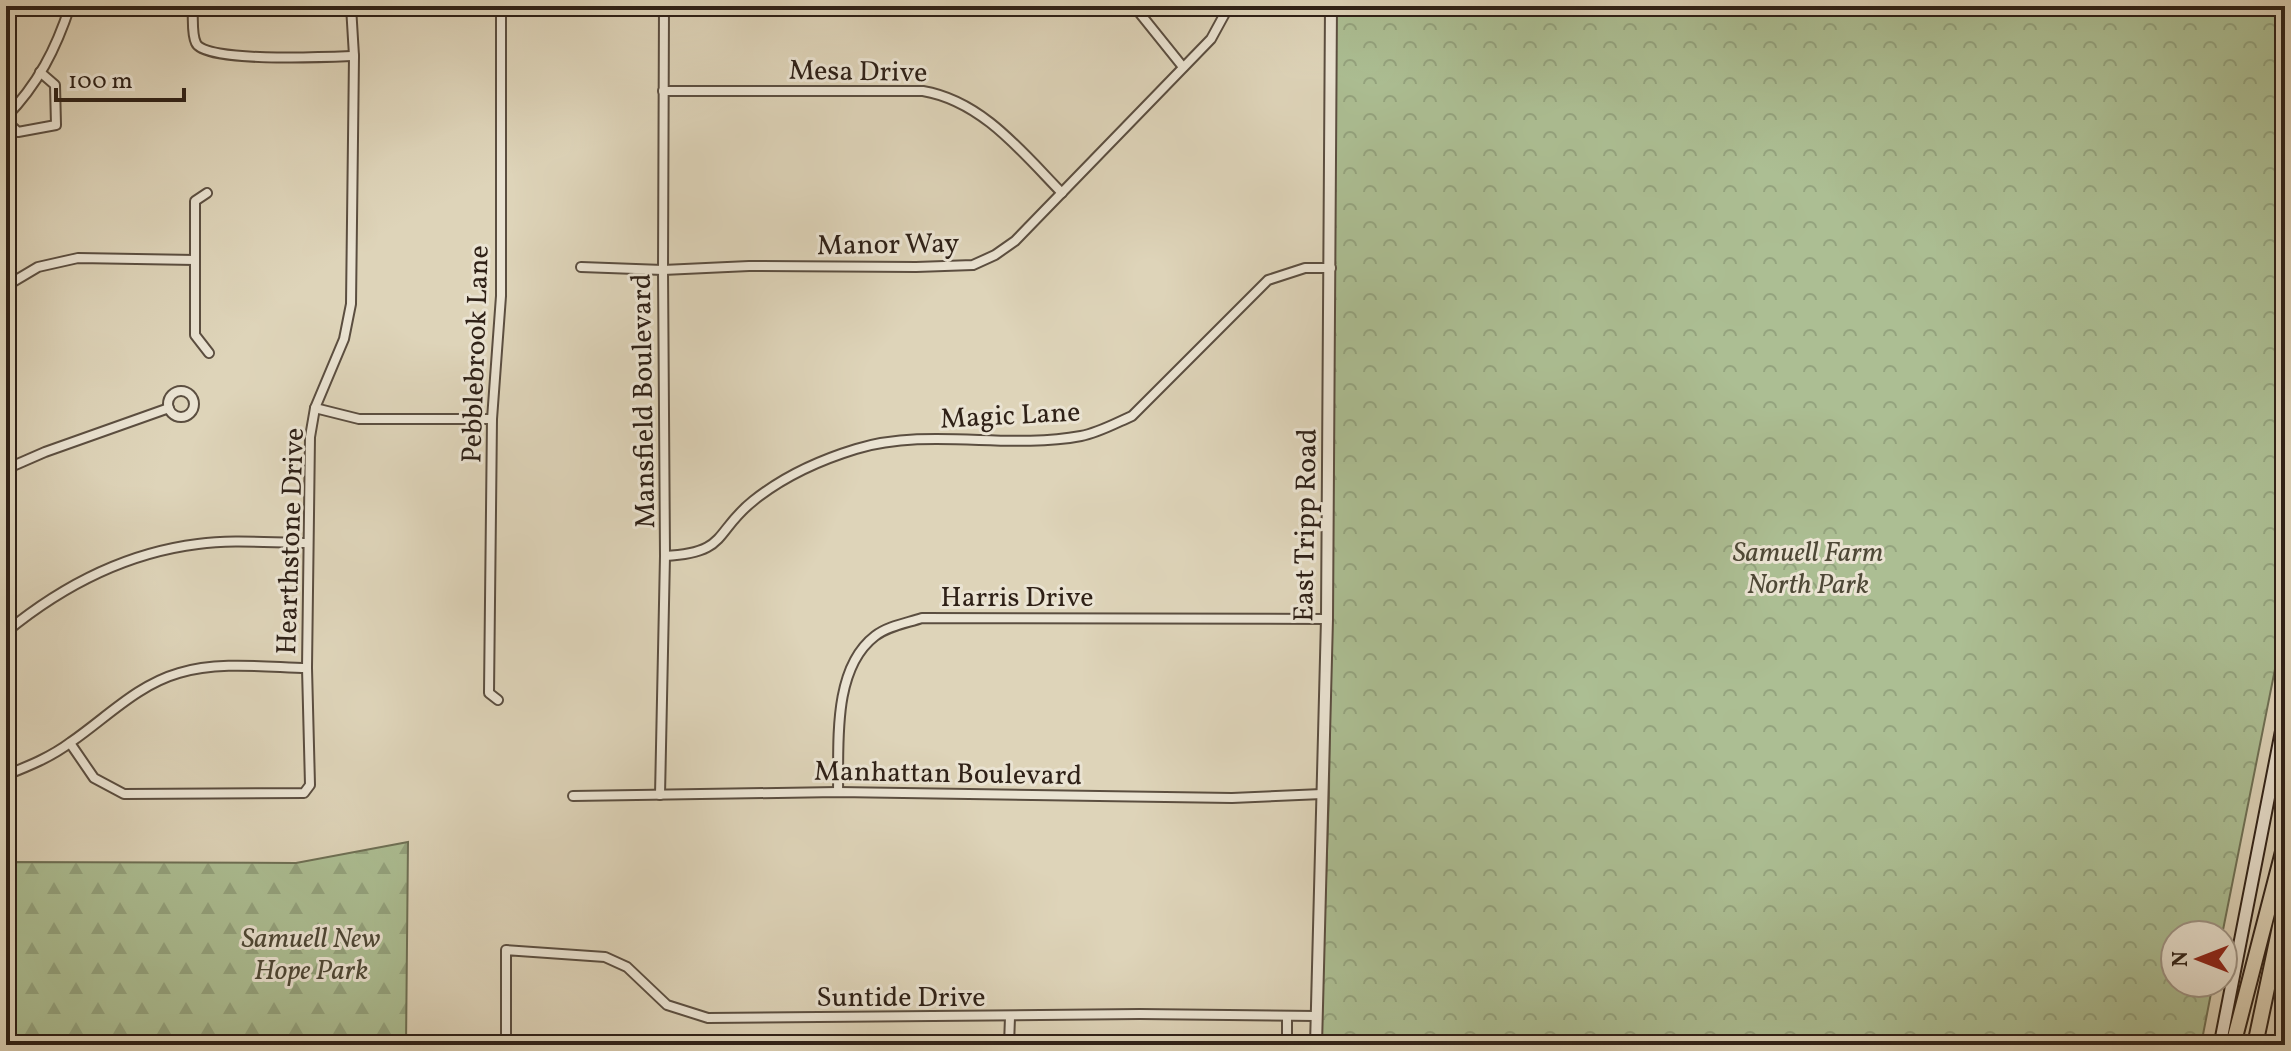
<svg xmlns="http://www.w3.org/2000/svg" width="2291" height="1051" font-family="Vollkorn,serif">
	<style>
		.forest { fill: url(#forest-firs); stroke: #6e7055; stroke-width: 2 }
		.park { fill: url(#park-crowns); stroke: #6e7055; stroke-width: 2 }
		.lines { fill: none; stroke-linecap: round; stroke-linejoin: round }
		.minor-casing { stroke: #5b4e40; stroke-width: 12 }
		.tertiary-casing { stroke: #5b4e40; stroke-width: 14 }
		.secondary-casing { stroke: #2f2117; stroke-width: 15 }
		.motorway-casing { stroke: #2f2117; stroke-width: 18 }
		.minor { stroke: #eae3d2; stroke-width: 8 }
		.tertiary { stroke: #eae3d2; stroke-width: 10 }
		.secondary { stroke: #eae3d2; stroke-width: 11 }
		.motorway { stroke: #ded4b9; stroke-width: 14 }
		.labels { text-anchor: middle; stroke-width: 6; stroke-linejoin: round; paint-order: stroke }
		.street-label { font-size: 28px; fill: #2f2117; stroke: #eae3d2 }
		.park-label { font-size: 28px; font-style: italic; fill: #4e4836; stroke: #eae3d2 }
	</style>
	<defs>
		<pattern id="forest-firs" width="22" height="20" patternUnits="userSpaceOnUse" patternTransform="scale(2)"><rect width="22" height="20" fill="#acbe93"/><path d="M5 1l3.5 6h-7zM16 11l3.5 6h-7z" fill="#94a37e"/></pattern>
		<pattern id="park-crowns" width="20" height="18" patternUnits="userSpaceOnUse" patternTransform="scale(2)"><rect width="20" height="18" fill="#acbe93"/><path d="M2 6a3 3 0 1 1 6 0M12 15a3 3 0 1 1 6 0" fill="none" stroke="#94a37e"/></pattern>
	</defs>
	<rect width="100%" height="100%" fill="#ded4b9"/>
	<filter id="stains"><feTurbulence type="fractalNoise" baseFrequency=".0025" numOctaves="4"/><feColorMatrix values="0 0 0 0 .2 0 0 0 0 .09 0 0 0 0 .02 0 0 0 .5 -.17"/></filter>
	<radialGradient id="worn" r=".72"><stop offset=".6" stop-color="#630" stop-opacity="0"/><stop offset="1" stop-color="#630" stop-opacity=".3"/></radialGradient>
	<!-- forest -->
	<polygon class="forest" points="408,842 406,1045 6,1045 6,862 296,863"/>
	<!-- park -->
	<polygon class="park" points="1335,6 2285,6 2285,619 2222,935 2175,935 2175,983 2213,983 2201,1045 1320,1045 1329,795"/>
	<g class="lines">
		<!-- minor casing -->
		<g class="minor-casing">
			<g id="minor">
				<path d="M192,6C194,17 191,33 196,43C204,63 330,57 354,56"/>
				<polyline points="1134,6 1183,67"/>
				<path d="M663,91H923C982,101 1022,152 1062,193"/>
				<path d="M6,117C38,84 56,49 70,6"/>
				<polyline points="6,121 18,132 56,125 55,85 40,72"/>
				<polyline points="207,193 195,201 195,335 209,353"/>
				<polyline points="581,267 663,270 749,266 916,267 973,265 995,255 1015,241 1211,39 1229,6"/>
				<polyline points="6,286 38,267 78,258 195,260"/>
				<circle cx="181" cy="404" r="13"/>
				<polyline points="315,408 359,419 492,419"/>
				<polyline points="6,469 45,452 169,408"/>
				<path d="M665,556C728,553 714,532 753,501C784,476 820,460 856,449C929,427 1007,450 1081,436C1098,433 1116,423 1132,416L1268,280L1305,268H1331"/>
				<path d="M6,632C62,586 125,553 198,544C233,539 272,543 308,543"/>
				<polyline points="498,700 489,693 492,419 501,296 501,6"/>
				<polyline points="70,743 94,778 124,794 304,793 310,785 307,668 310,437 315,408 344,339 351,304 354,56 351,6"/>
				<path d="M6,775C29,766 51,757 71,742C106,718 137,685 179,673C218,661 266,667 307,668"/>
				<path d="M838,792C839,744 832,669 875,636C888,626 907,623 922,618L1327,619"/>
				<polyline points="660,795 665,556 663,270 664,6"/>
				<polyline points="573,796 838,792 1232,798 1322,794"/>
				<polyline points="506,1045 506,950 605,957 627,967 667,1005 708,1018 1140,1014 1316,1016"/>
				<polyline points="1009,1045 1010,1017"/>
				<polyline points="1287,1045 1287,1016"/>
			</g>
		</g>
		<!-- tertiary casing -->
		<g class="tertiary-casing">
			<polyline id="tertiary" points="1316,1045 1327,619 1331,6"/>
		</g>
		<!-- secondary casing -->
		<g class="secondary-casing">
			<polyline id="secondary" points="2220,1045 2285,713"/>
		</g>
		<!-- motorway casing -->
		<g class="motorway-casing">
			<g id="motorway">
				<polyline points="2233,1045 2285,844"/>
				<polyline points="2255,1045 2285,903"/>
				<polyline points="2283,1045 2285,1035"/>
			</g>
		</g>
		<!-- minor -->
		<use href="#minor" class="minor"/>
		<!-- tertiary -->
		<use href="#tertiary" class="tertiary"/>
		<!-- secondary -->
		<use href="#secondary" class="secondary"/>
		<!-- motorway -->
		<use href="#motorway" class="motorway"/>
	</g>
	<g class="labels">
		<!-- street labels -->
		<g class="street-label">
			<text transform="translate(858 70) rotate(1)" y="10">Mesa Drive</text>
			<text transform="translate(888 243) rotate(-1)" y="10">Manor Way</text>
			<text transform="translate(474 354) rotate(-88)" y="10">Pebblebrook Lane</text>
			<text transform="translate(642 401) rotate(-91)" y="10">Mansfield Boulevard</text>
			<text transform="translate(1010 414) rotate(-3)" y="10">Magic Lane</text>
			<text transform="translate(1304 525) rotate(-89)" y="10">East Tripp Road</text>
			<text transform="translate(289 541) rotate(-88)" y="10">Hearthstone Drive</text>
			<text x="1017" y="606">Harris Drive</text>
			<text transform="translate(948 772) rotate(1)" y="10">Manhattan Boulevard</text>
			<text x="901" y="1006">Suntide Drive</text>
		</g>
		<!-- park labels -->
		<g class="park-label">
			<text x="1808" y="561">Samuell Farm<tspan x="1808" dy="32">North Park</tspan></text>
			<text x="311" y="947">Samuell New<tspan x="311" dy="32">Hope Park</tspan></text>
		</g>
	</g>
	<!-- margin -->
	<rect width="2291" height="1051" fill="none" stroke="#ded4b9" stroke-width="32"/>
	<rect x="8" y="8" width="2275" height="1035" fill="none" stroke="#2f2117" stroke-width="4"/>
	<rect x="16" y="16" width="2259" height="1019" fill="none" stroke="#2f2117" stroke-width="2"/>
	<!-- north arrow -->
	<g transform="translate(2199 959) rotate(270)"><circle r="38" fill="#eae3d2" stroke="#9f9587" stroke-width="2"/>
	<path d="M0-6L14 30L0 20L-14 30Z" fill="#8f2418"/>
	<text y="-12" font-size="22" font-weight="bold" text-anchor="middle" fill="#2f2117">N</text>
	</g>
	<!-- scale -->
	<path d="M56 88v12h128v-12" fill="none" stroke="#2f2117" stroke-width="4"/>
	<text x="68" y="88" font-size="24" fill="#2f2117" stroke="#eae3d2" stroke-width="6" paint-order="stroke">100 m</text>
	<rect width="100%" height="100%" filter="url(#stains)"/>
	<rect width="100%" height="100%" fill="url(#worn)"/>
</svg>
